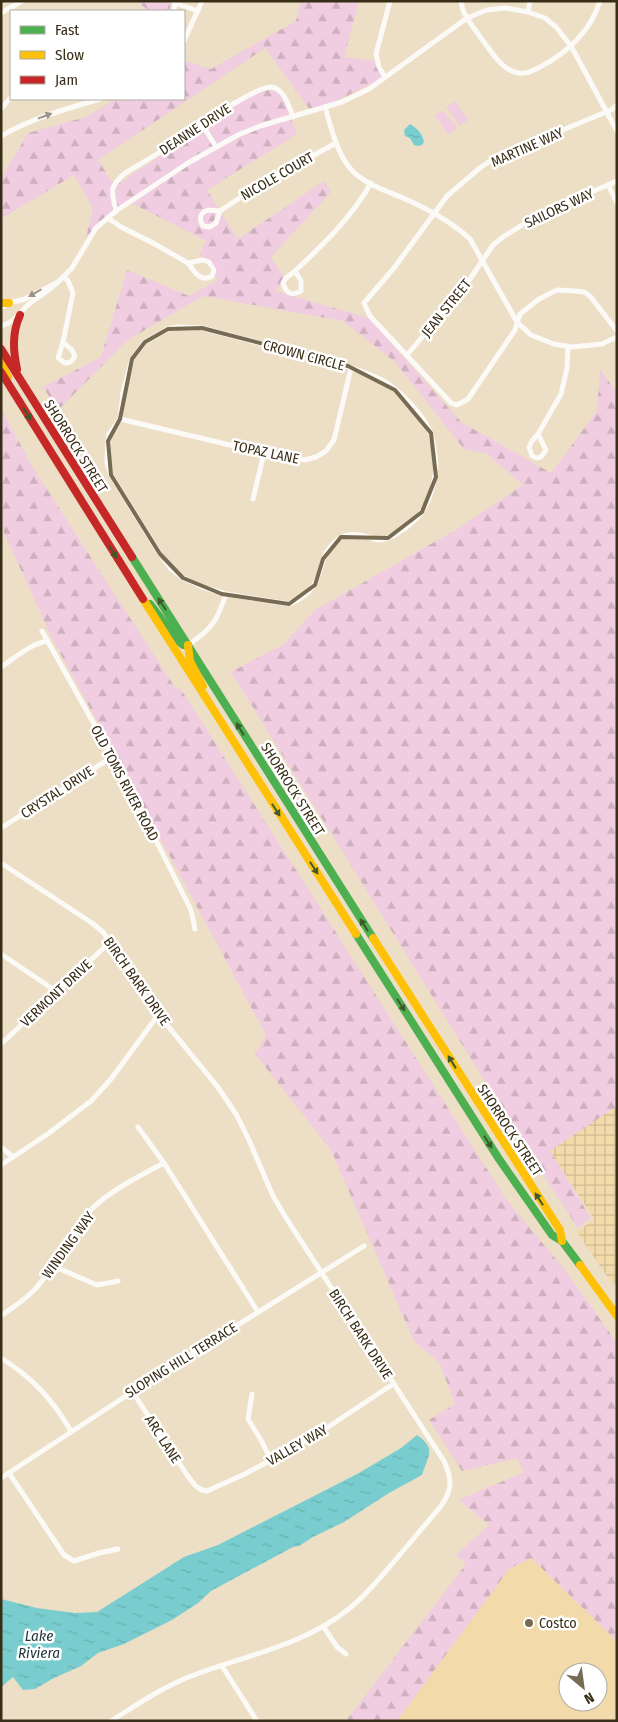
<svg xmlns="http://www.w3.org/2000/svg" width="618" height="1722" font-family="'Fira Sans Condensed',sans-serif">
	<style>
		.built { fill: #f2daab; fill-rule: evenodd }
		.industrial { fill: url(#industrial-grid) }
		.green { fill: #f0cde0 }
		.forest { fill: url(#forest-firs) }
		.water { fill: url(#water-ripples) }
		.lines { fill: none; stroke-linecap: round; stroke-linejoin: round }
		.street { stroke: #fcfaf6; stroke-width: 5 }
		.fast { stroke: #4caf50; stroke-width: 8 }
		.slow { stroke: #ffc107; stroke-width: 8 }
		.jam { stroke: #c62828; stroke-width: 8 }
		.oneway { fill: #9a9486 }
		.oneway2 { fill: #3f5a2a }
		.marked { fill: none; stroke: #776b54; stroke-width: 4; stroke-linejoin: round }
		.poi-dot { fill: #776b54; stroke: #fff; stroke-width: 2 }
		.labels { text-anchor: middle; stroke-width: 5; stroke-linejoin: round; paint-order: stroke }
		.street-label { font-size: 14px; fill: #382d16; stroke: #fff }
		.poi-label { font-size: 14px; fill: #382d16; stroke: #fff; text-anchor: start }
		.water-label { font-size: 15px; font-style: italic; fill: #1f3538; stroke: #fff }
	</style>
	<defs>
		<pattern id="industrial-grid" width="8" height="8" patternUnits="userSpaceOnUse" patternTransform="scale(1.25)"><rect width="8" height="8" fill="#f2daab"/><path d="M0 4h8M4 0v8" fill="none" stroke="#d0bb92"/></pattern>
		<pattern id="forest-firs" width="22" height="20" patternUnits="userSpaceOnUse" patternTransform="scale(1.25)"><rect width="22" height="20" fill="#f0cde0"/><path d="M5 1l3.5 6h-7zM16 11l3.5 6h-7z" fill="#cfb0bf"/></pattern>
		<pattern id="water-ripples" width="26" height="14" patternUnits="userSpaceOnUse" patternTransform="scale(1.25)"><rect width="26" height="14" fill="#79cdce"/><path d="M2 4q2-2 4 0t4 0M15 11q2-2 4 0t4 0" fill="none" stroke="#69b0b0"/></pattern>
	</defs>
	<rect width="100%" height="100%" fill="#ecdfc6"/>
	<!-- built -->
	<path class="built" d="M531,1558L617,1641V1721H397L509,1569ZM568,1672H598V1702H568Z"/>
	<!-- industrial -->
	<polygon class="industrial" points="617,1101 617,1283 613,1285 577,1232 594,1219 548,1148"/>
	<!-- green -->
	<g class="green">
		<polygon points="455,101 468,120 460,126 446,107"/>
		<polygon points="443,110 457,128 448,135 435,116"/>
	</g>
	<!-- forest -->
	<g class="forest">
		<polygon points="137,1 170,1 170,11 149,11"/>
		<polygon points="301,1 359,1 344,57 377,61 384,77 327,106 311,111 265,48 98,160 115,186 259,89 281,92 297,134 207,190 238,239 324,181 331,192 271,257 285,280 275,291 369,318 461,422 551,473 597,411 600,370 617,392 617,1106 550,1151 591,1218 578,1228 535,1162 231,672 284,644 315,610 459,528 523,485 487,454 464,449 395,362 343,321 203,296 128,340 58,410 43,387 101,357 127,270 189,296 218,280 200,254 206,241 129,202 86,238 93,208 74,175 1,219 1,179 28,133 86,117 116,99 184,99 184,60 211,69 296,21"/>
		<polygon points="1,408 33,468 176,689 180,688 506,1199 565,1270 617,1343 617,1641 531,1558 509,1569 397,1721 346,1721 466,1564 456,1555 489,1525 459,1500 524,1472 517,1458 462,1471 429,1420 455,1404 440,1364 414,1341 331,1150 255,1054 266,1035 50,634 1,526"/>
	</g>
	<!-- water -->
	<g class="water">
		<path d="M410,124C418,129 422,133 424,142L422,145L418,146L414,145L410,138L405,136L404,130Z"/>
		<path d="M417,1435C437,1449 428,1455 422,1475L389,1493L344,1522L313,1537L299,1546L293,1547L211,1591L198,1603L172,1620L124,1644L98,1653L81,1666L54,1678L35,1689L23,1690L13,1677L1,1687V1599L37,1608L75,1613L97,1612L184,1557L218,1545L359,1473L401,1448Z"/>
	</g>
	<g class="lines">
		<!-- street -->
		<g class="street">
			<path d="M461,1C462,15 473,26 481,38C489,48 499,66 512,71C523,76 530,72 540,67C567,53 591,31 600,1"/>
			<polyline points="175,3 198,11"/>
			<polyline points="174,11 175,1"/>
			<polyline points="528,12 530,1"/>
			<polyline points="1,13 22,1"/>
			<polyline points="184,41 202,1"/>
			<polyline points="385,77 379,67 376,54 390,1"/>
			<polyline points="617,105 611,110 495,158 481,167 447,196 394,268 364,303 370,316 451,403 457,405 468,399 515,330 520,314 539,299 557,290 575,291 584,292 590,296 617,331"/>
			<path d="M325,107C331,127 336,150 349,167C364,186 392,192 412,202C433,212 453,223 470,239L517,322L531,335L554,344L572,347L602,344L617,337"/>
			<polyline points="1,109 11,97"/>
			<polyline points="202,124 216,147"/>
			<path d="M1,136C32,118 66,109 100,99"/>
			<polyline points="608,185 617,203"/>
			<path d="M208,210L220,211L216,223L210,227L203,226C199,219 199,213 208,210Z"/>
			<path d="M116,211C112,192 108,188 124,174C136,166 148,160 160,152C178,140 255,85 272,87C284,89 289,106 293,117"/>
			<polyline points="220,211 256,187 336,143"/>
			<polyline points="108,218 121,227 153,243 188,263"/>
			<path d="M203,260L209,262L214,270L212,276C200,283 195,272 188,263Z"/>
			<path d="M295,271C324,244 351,218 371,183"/>
			<path d="M295,271L301,281V291C292,297 286,293 283,283L286,278Z"/>
			<polyline points="58,282 72,268 96,228 116,211 188,163 238,135 260,126 342,102 369,89 467,18 487,10 506,8 528,12 545,18 556,27 571,46 617,131"/>
			<path d="M1,308L9,303L25,299L58,282C49,291 39,296 29,304C20,312 14,323 1,326"/>
			<polyline points="63,342 73,293 68,281 64,277"/>
			<path d="M63,342L72,350L75,356C72,361 70,363 65,363L58,358Z"/>
			<polyline points="407,355 466,285 493,245 503,237 538,215 617,181"/>
			<polyline points="120,419 264,453 305,460 316,457 326,451 334,440 351,368"/>
			<polyline points="538,434 561,394 567,368 568,347"/>
			<polygon points="538,434 546,450 541,457 537,458 532,456 529,447 532,441"/>
			<polyline points="253,499 264,453"/>
			<polyline points="42,631 126,781 191,910 195,929"/>
			<path d="M188,645C212,629 217,621 226,594L289,604C331,588 311,557 340,538C348,533 360,534 369,537C371,537 373,539 376,540C389,541 407,528 416,519C430,505 438,476 435,456C434,449 433,441 431,434C424,415 398,388 380,379C354,367 325,360 297,353C265,345 234,336 202,328L178,327L168,329L145,342L132,359L123,393L120,419L109,434L108,441L107,463L111,475L160,554L171,569L183,578L203,587L226,594"/>
			<path d="M1,667C15,658 30,644 47,641"/>
			<polyline points="1,828 112,757"/>
			<path d="M1,863L92,923L103,932L110,942L149,1003L217,1086L236,1114L249,1140L273,1196L288,1221L444,1461C452,1479 453,1489 441,1506C425,1525 408,1545 392,1564C379,1579 366,1595 350,1608C305,1645 247,1655 194,1675C164,1686 138,1704 111,1721"/>
			<polyline points="1,954 57,992"/>
			<polyline points="1,1044 110,942"/>
			<polyline points="138,1127 164,1163 258,1312"/>
			<polyline points="1,1147 13,1157"/>
			<polyline points="1,1165 49,1133 91,1101 111,1079 158,1015"/>
			<polyline points="53,1266 97,1285 118,1281"/>
			<path d="M1,1316C13,1307 28,1298 37,1287C55,1266 66,1242 82,1220C102,1194 136,1178 164,1163"/>
			<path d="M1,1358C33,1378 52,1399 71,1431"/>
			<path d="M132,1391L187,1475C193,1483 197,1490 207,1491L245,1474L313,1437L393,1384"/>
			<polyline points="252,1394 248,1419 261,1440 271,1460"/>
			<polyline points="9,1473 64,1555 74,1561 99,1553 118,1549"/>
			<polyline points="1,1478 164,1371 364,1246"/>
			<polyline points="323,1626 337,1647 346,1654"/>
			<polyline points="222,1666 257,1721"/>
		</g>
		<!-- fast -->
		<g class="fast">
			<polyline points="132,557 373,938"/>
			<polyline points="150,604 178,641 183,645 188,645"/>
			<polyline points="356,934 499,1159 552,1235 562,1241 580,1265"/>
		</g>
		<!-- slow -->
		<g class="slow">
			<polyline points="1,303 9,303"/>
			<polyline points="1,363 8,377"/>
			<polyline points="143,599 356,934"/>
			<polyline points="188,645 190,661 203,686"/>
			<polyline points="373,938 560,1230 562,1241"/>
			<polyline points="580,1265 617,1316"/>
		</g>
		<!-- jam -->
		<g class="jam">
			<polyline points="1,349 132,557"/>
			<path d="M17,369C13,350 12,333 20,315"/>
			<polyline points="1,372 143,599"/>
		</g>
	</g>
	<!-- one-way arrows -->
	<defs><path id="oneway-solid" d="M-6-.8H1V-3.2L6.5 0L1 3.2V.8H-6Z" transform="scale(1.25)"/></defs>
	<g class="oneway">
		<use href="#oneway-solid" transform="translate(45 116) rotate(-21)"/>
		<use href="#oneway-solid" transform="translate(35 293) rotate(150)"/>
	</g>
	<g class="oneway2">
		<use href="#oneway-solid" transform="translate(27 414) rotate(58)"/>
		<use href="#oneway-solid" transform="translate(113 552) rotate(58)"/>
		<use href="#oneway-solid" transform="translate(162 604) rotate(-123)"/>
		<use href="#oneway-solid" transform="translate(240 729) rotate(-122)"/>
		<use href="#oneway-solid" transform="translate(276 810) rotate(57)"/>
		<use href="#oneway-solid" transform="translate(314 868) rotate(57)"/>
		<use href="#oneway-solid" transform="translate(364 925) rotate(-123)"/>
		<use href="#oneway-solid" transform="translate(401 1005) rotate(57)"/>
		<use href="#oneway-solid" transform="translate(452 1062) rotate(-122)"/>
		<use href="#oneway-solid" transform="translate(488 1142) rotate(57)"/>
		<use href="#oneway-solid" transform="translate(539 1199) rotate(-123)"/>
	</g>
	<!-- marked area -->
	<path class="marked" d="M202,328L348,366L395,390L431,433L436,477L422,512L388,538L341,537L323,559L315,585L289,604L222,594L183,578L160,554L111,475L108,441L120,419L132,359L145,342L168,329Z"/>
	<!-- markers -->
	<circle class="poi-dot" cx="529" cy="1623" r="5"/>
	<g class="labels">
		<!-- street labels -->
		<g class="street-label">
			<text transform="translate(195 129) rotate(-33)" y="5">DEANNE DRIVE</text>
			<text transform="translate(527 147) rotate(-24)" y="5">MARTINE WAY</text>
			<text transform="translate(277 176) rotate(-30)" y="5">NICOLE COURT</text>
			<text transform="translate(559 208) rotate(-25)" y="5">SAILORS WAY</text>
			<text transform="translate(446 308) rotate(-51)" y="5">JEAN STREET</text>
			<text transform="translate(304 355) rotate(15)" y="5">CROWN CIRCLE</text>
			<text transform="translate(76 446) rotate(58)" y="5">SHORROCK STREET</text>
			<text transform="translate(266 452) rotate(12)" y="5">TOPAZ LANE</text>
			<text transform="translate(125 783) rotate(62)" y="5">OLD TOMS RIVER ROAD</text>
			<text transform="translate(293 789) rotate(58)" y="5">SHORROCK STREET</text>
			<text transform="translate(57 792) rotate(-33)" y="5">CRYSTAL DRIVE</text>
			<text transform="translate(137 981) rotate(55)" y="5">BIRCH BARK DRIVE</text>
			<text transform="translate(56 993) rotate(-43)" y="5">VERMONT DRIVE</text>
			<text transform="translate(510 1130) rotate(57)" y="5">SHORROCK STREET</text>
			<text transform="translate(68 1245) rotate(-54)" y="5">WINDING WAY</text>
			<text transform="translate(361 1334) rotate(57)" y="5">BIRCH BARK DRIVE</text>
			<text transform="translate(181 1360) rotate(-32)" y="5">SLOPING HILL TERRACE</text>
			<text transform="translate(163 1439) rotate(57)" y="5">ARC LANE</text>
			<text transform="translate(297 1445) rotate(-30)" y="5">VALLEY WAY</text>
		</g>
		<!-- poi labels -->
		<g class="poi-label">
			<text x="539" y="1628">Costco</text>
		</g>
		<!-- water labels -->
		<g class="water-label">
			<text x="39" y="1641">Lake<tspan x="39" dy="17">Riviera</tspan></text>
		</g>
	</g>
	<!-- border -->
	<rect width="618" height="1722" fill="none" stroke="#382d16" stroke-width="5"/>
	<!-- legend -->
	<rect x="10" y="10" width="175" height="90" fill="#ffffff" stroke="#afaba2"/>
	<rect x="20" y="26" width="25" height="8" fill="#4caf50" stroke="#afaba2"/>
	<text x="55" y="35" font-size="15" fill="#382d16">Fast</text>
	<rect x="20" y="51" width="25" height="8" fill="#ffc107" stroke="#afaba2"/>
	<text x="55" y="60" font-size="15" fill="#382d16">Slow</text>
	<rect x="20" y="76" width="25" height="8" fill="#c62828" stroke="#afaba2"/>
	<text x="55" y="85" font-size="15" fill="#382d16">Jam</text>
	<!-- north arrow -->
	<g transform="translate(583 1687) rotate(151)"><circle r="24" fill="#ffffff" stroke="#afaba2"/>
	<path d="M0-4L9 19L0 12L-9 19Z" fill="#776b54"/>
	<text y="-8" font-size="14" font-weight="bold" text-anchor="middle" fill="#382d16">N</text>
	</g>
</svg>
